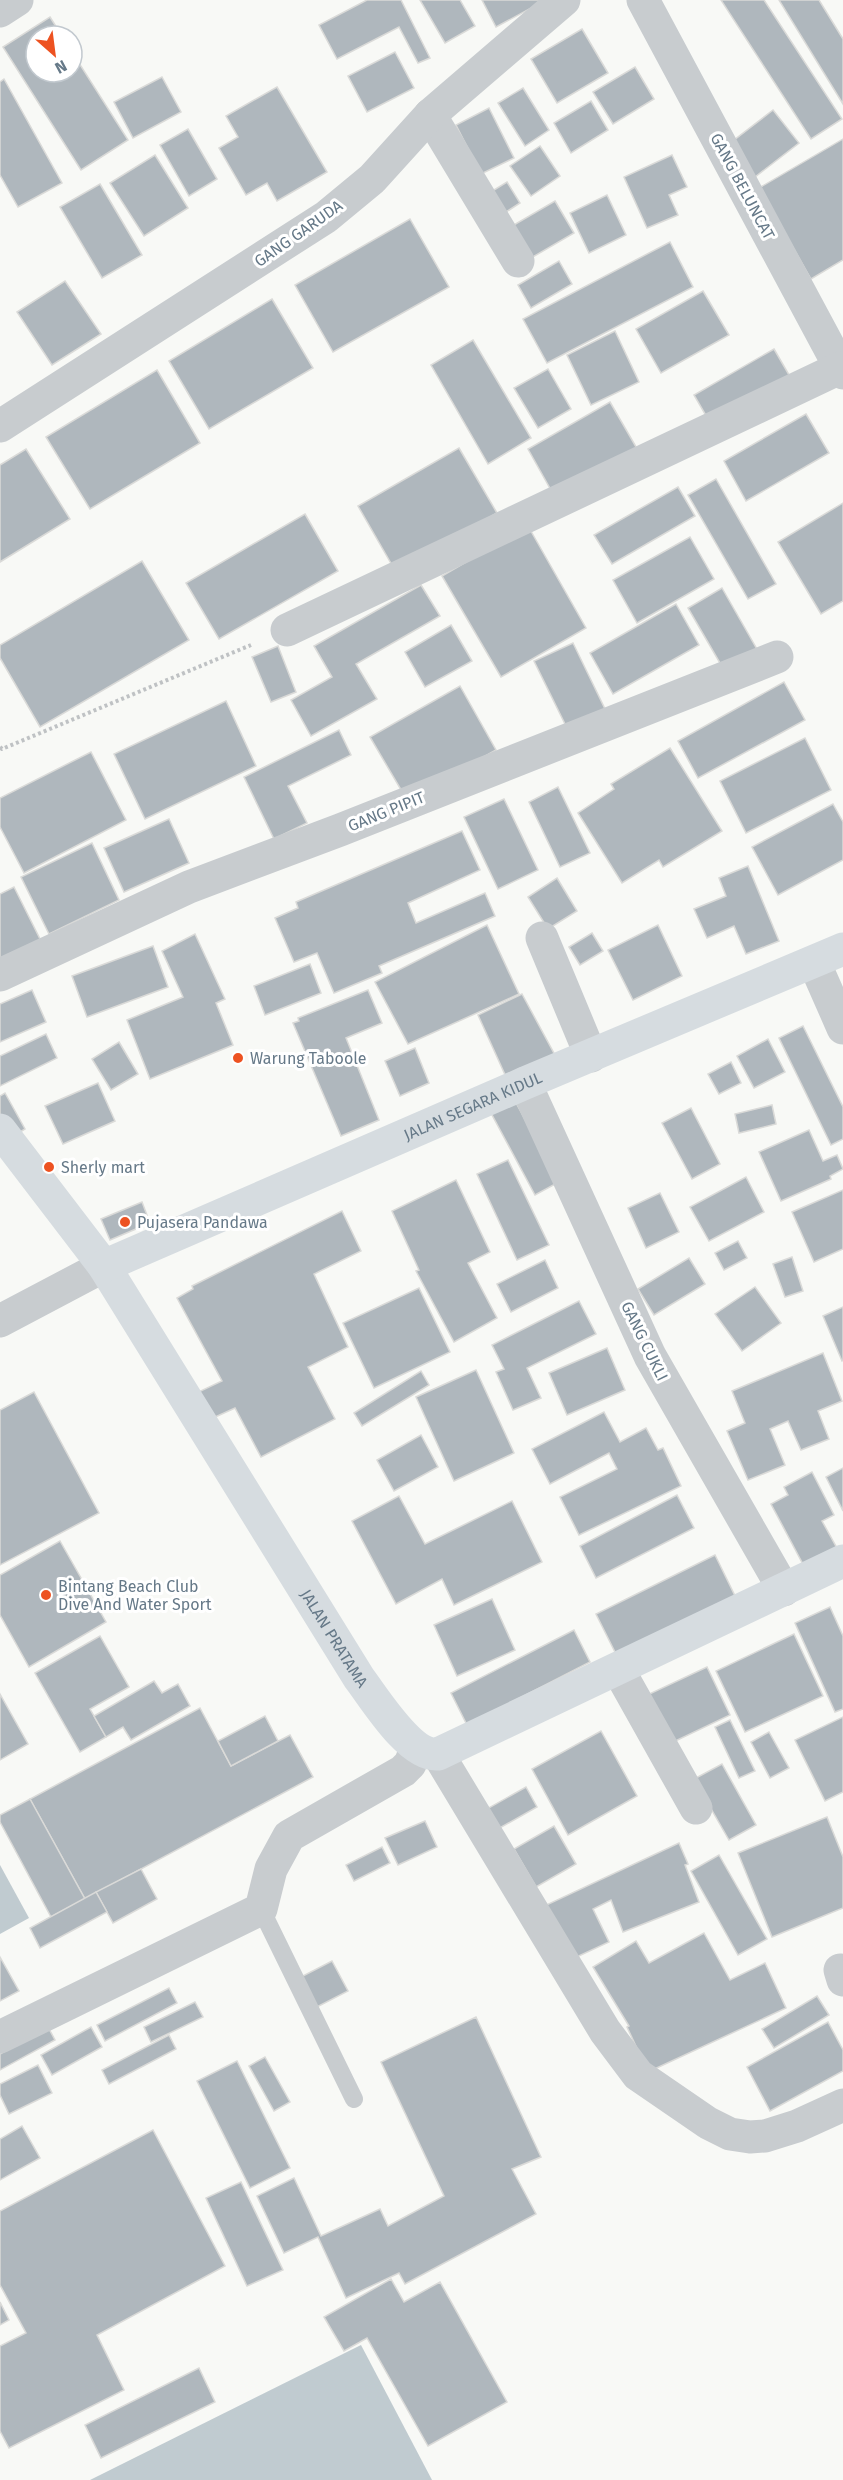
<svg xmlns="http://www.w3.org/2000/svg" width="843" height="2480" font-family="'Fira Sans',sans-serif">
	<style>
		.water { fill: #c0cbd0 }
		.building { fill: #afb7bd; stroke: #dadad8; stroke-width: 1.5 }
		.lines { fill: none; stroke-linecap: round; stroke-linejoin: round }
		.path { stroke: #bfc2c4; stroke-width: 4; stroke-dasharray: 3 3; stroke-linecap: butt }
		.lane { stroke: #c8cccf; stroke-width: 18 }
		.street { stroke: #c8cccf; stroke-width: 33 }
		.secondary { stroke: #d6dce0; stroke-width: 33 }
		.poi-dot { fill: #ed5221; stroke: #fff; stroke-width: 2 }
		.labels { text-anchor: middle; stroke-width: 6; stroke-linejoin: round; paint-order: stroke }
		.street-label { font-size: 16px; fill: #667988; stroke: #fff }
		.poi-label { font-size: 16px; fill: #667988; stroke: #fff; text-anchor: start }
	</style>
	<rect width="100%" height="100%" fill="#f8f9f6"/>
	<!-- water -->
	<g class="water">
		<polygon points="0,1865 29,1918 0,1934"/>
		<polygon points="361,2345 432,2480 90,2480"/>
	</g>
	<!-- building -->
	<g class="building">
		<polygon points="367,0 401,0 430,58 418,63 399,27 337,59 319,25"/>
		<polygon points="420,0 460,0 475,26 445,43"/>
		<polygon points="482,0 546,0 496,27"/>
		<polygon points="721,0 764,0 842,119 811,139"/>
		<polygon points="779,0 819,0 843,39 843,104"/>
		<polygon points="50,17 62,36 36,36 36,72 72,72 72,52 128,140 81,170 3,47"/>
		<polygon points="582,29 608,73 557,103 531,59"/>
		<polygon points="395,52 414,88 367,112 348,76"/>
		<polygon points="635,67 654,99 613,124 593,92"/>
		<polygon points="162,77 181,112 133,138 114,102"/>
		<polygon points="4,79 62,183 18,207 0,175 0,82"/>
		<polygon points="277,87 327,172 277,201 267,183 246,195 219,148 238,137 226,116"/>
		<polygon points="523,88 549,130 525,146 498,103"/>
		<polygon points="591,101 608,130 571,153 554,123"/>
		<polygon points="489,108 514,158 481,174 456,125"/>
		<polygon points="773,110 799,143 755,177 729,144"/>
		<polygon points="188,129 217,179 189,196 160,145"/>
		<polygon points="843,139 843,260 811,279 759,188"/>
		<polygon points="540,146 560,176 531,196 510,166"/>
		<polygon points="155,155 188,208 144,236 110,183"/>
		<polygon points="672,155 687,187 669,195 678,215 647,228 624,177"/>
		<polygon points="507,182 520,203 503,214 489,193"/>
		<polygon points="100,184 142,255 102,278 60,207"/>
		<polygon points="607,195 626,235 589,253 570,213"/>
		<polygon points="555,201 574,233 531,258 512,226"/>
		<polygon points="410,219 449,287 333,352 295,285"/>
		<polygon points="670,242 693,287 547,363 523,319"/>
		<polygon points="559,261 572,284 531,308 518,285"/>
		<polygon points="65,281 101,334 52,365 17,312"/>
		<polygon points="703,291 729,335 661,373 636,329"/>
		<polygon points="272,299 313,368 209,429 169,361"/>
		<polygon points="615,331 639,382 591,405 567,355"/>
		<polygon points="473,340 531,438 488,464 431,365"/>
		<polygon points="774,349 792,380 712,426 694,395"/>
		<polygon points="548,369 571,409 538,428 514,388"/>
		<polygon points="157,370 200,443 90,509 46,437"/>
		<polygon points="610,402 639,452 556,499 528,449"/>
		<polygon points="806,414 829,453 746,501 724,461"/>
		<polygon points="459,448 497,513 396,572 358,506"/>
		<polygon points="26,449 70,519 0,562 0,465"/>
		<polygon points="716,479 776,584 748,599 688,495"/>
		<polygon points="678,487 695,516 612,564 594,535"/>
		<polygon points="843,503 843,601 821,614 778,542"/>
		<polygon points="305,514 338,571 219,639 186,583"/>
		<polygon points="528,526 586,628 501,677 442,576"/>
		<polygon points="690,537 714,579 637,623 613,580"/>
		<polygon points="142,561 189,640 40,727 0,658 0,645"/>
		<polygon points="421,585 440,616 356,664 377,699 311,736 291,700 332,677 314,646"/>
		<polygon points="722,588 758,651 724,670 688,608"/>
		<polygon points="676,604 699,645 613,694 590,653"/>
		<polygon points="451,625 472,661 425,687 405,652"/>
		<polygon points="573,643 605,709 567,728 534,661"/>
		<polygon points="278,646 296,692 271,702 252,657"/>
		<polygon points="784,682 805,720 698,778 678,741"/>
		<polygon points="460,686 496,750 407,800 370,737"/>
		<polygon points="226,701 256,766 145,819 114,754"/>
		<polygon points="339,730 351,755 288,786 307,823 274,839 244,777"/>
		<polygon points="805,738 831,790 746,833 720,781"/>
		<polygon points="670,748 722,831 663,867 659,860 622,883 578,813 614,789 611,784"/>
		<polygon points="91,752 126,820 24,873 0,827 0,798"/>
		<polygon points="558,787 590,853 560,867 529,802"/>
		<polygon points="504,799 538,870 498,889 464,817"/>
		<polygon points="833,804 843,822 843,860 778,895 752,847"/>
		<polygon points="169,819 189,863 124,892 104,848"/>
		<polygon points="462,831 480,870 408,903 416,923 485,893 495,916 379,966 382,973 334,993 317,953 294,962 275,918 298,908 296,902"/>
		<polygon points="92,843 119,900 49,934 21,877"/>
		<polygon points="748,866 779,941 746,954 734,926 707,938 694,909 726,896 719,878"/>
		<polygon points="557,878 577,911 548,929 528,897"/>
		<polygon points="14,887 43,945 0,966 0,894"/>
		<polygon points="487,925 519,994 408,1044 375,982"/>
		<polygon points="658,925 682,976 633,1000 608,950"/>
		<polygon points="592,933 603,951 580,965 569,947"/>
		<polygon points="195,934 225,999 216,1003 233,1045 150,1079 127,1020 183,997 162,951"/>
		<polygon points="153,946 168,987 87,1017 72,976"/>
		<polygon points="310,964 321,993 265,1015 254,986"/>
		<polygon points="32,990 46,1022 0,1042 0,1004"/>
		<polygon points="368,990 382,1023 346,1038 379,1120 341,1136 293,1023 299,1021 298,1018"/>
		<polygon points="522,994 556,1057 507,1079 478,1015"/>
		<polygon points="803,1026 843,1107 843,1139 831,1145 779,1038"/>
		<polygon points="46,1034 57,1058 0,1086 0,1056"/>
		<polygon points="768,1039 785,1072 754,1088 737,1056"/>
		<polygon points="119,1042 138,1074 111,1090 92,1059"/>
		<polygon points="415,1048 429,1083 400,1096 385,1061"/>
		<polygon points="731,1062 741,1083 719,1094 708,1074"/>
		<polygon points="98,1083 115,1121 63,1144 45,1106"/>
		<polygon points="5,1093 25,1129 9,1139 0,1122 0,1096"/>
		<polygon points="515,1101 559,1182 535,1195 491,1113"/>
		<polygon points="772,1105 776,1124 739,1133 735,1114"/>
		<polygon points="691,1108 720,1164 692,1179 662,1123"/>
		<polygon points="809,1130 823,1161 837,1155 843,1169 830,1176 831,1179 781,1201 759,1152"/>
		<polygon points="508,1160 549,1245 517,1260 477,1174"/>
		<polygon points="746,1177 764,1212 709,1241 690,1207"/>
		<polygon points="456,1180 490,1252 468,1263 497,1318 454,1342 416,1271 419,1270 392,1211"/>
		<polygon points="843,1190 843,1249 814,1262 792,1212"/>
		<polygon points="660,1193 679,1232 646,1248 628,1208"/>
		<polygon points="142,1202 150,1223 110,1240 101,1219"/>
		<polygon points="342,1211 361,1251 314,1274 348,1347 308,1367 335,1419 261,1457 235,1408 202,1423 190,1396 222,1381 177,1298 193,1289 192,1286"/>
		<polygon points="738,1241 747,1258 724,1270 715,1253"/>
		<polygon points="792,1257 803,1291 785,1297 773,1264"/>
		<polygon points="689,1258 705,1284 654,1315 638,1289"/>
		<polygon points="545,1260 558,1288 511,1312 497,1284"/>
		<polygon points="755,1287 781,1323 742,1351 715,1314"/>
		<polygon points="419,1288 450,1352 374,1388 343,1323"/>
		<polygon points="579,1301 596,1334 527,1368 541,1398 513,1410 496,1372 504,1369 492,1345"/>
		<polygon points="843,1307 843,1360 842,1361 823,1316"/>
		<polygon points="607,1348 625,1390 567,1415 549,1373"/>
		<polygon points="823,1353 842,1401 818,1411 829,1439 801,1450 788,1421 770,1429 785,1465 748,1480 727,1431 745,1423 732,1391"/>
		<polygon points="476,1370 514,1453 454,1481 416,1397"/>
		<polygon points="421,1371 429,1385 362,1426 354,1413"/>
		<polygon points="34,1392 99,1513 0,1565 0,1410"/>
		<polygon points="604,1412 620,1442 646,1428 658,1450 663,1448 681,1486 579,1535 560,1497 617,1469 609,1453 550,1484 532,1449"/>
		<polygon points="421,1435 438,1467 394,1491 377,1460"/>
		<polygon points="843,1468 843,1511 826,1477"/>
		<polygon points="812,1472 834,1515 822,1521 838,1550 805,1568 771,1504 788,1495 784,1487"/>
		<polygon points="677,1495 694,1528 596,1578 580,1546"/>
		<polygon points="399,1496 425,1544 512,1501 542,1562 454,1605 442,1579 396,1604 352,1521"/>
		<polygon points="60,1541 106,1622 29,1667 0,1615 0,1575"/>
		<polygon points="715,1555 737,1600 618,1658 596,1614"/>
		<polygon points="492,1599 515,1650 457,1676 434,1625"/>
		<polygon points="830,1607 843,1636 843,1709 835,1712 795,1623"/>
		<polygon points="574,1630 590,1662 467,1725 451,1693"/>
		<polygon points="794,1634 823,1696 745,1732 716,1671"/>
		<polygon points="100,1636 129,1687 90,1709 106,1737 80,1752 35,1673"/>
		<polygon points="707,1667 730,1715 667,1745 645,1696"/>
		<polygon points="154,1681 162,1693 178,1684 190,1706 131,1740 123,1727 106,1737 94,1716"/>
		<polygon points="0,1694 28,1744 0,1760"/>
		<polygon points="200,1708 231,1766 290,1735 313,1777 85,1899 30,1799"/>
		<polygon points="265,1716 278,1741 231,1766 218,1741"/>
		<polygon points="843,1717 843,1792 825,1801 795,1740"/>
		<polygon points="730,1720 755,1771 739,1778 715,1727"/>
		<polygon points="601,1731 637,1796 568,1835 532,1769"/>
		<polygon points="769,1732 789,1768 770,1778 751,1742"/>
		<polygon points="722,1764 756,1825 729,1840 694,1779"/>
		<polygon points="526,1787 537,1807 489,1834 478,1814"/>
		<polygon points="30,1799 85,1899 51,1917 0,1822 0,1815"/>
		<polygon points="827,1817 843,1857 843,1908 772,1937 738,1853"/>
		<polygon points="425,1821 437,1847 398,1865 385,1838"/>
		<polygon points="554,1826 576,1864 536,1887 514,1849"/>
		<polygon points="679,1843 688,1864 685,1865 699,1902 623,1932 611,1900 593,1909 609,1942 568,1961 542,1907"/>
		<polygon points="382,1847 390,1863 354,1881 346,1865"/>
		<polygon points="719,1855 767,1939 738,1955 691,1871"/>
		<polygon points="141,1869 157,1899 113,1923 96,1892"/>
		<polygon points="96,1892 107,1912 40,1948 30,1928"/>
		<polygon points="704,1933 730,1980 765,1963 786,2008 648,2072 627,2027 629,2026 593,1967 636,1941 649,1963"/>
		<polygon points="0,1957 19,1991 0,2001"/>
		<polygon points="332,1961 348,1991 313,2009 297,1979"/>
		<polygon points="169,1988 177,2003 105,2041 97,2025"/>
		<polygon points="817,1996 829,2015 774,2048 762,2029"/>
		<polygon points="195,2002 203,2017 151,2042 144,2027"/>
		<polygon points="476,2017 541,2157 512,2169 536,2214 405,2284 399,2273 346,2298 318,2237 284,2253 257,2196 294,2178 321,2236 380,2209 388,2226 444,2196 381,2062"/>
		<polygon points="828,2022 843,2050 843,2071 770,2111 747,2067"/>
		<polygon points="48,2027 55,2040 0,2070 0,2054"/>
		<polygon points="91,2027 102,2047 52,2075 41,2055"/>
		<polygon points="169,2035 176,2049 109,2084 102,2070"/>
		<polygon points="265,2057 290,2102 274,2111 249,2066"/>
		<polygon points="237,2061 290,2168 250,2188 197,2081"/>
		<polygon points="38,2065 52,2093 9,2114 0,2095 0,2084"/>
		<polygon points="22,2126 40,2158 0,2180 0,2139"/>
		<polygon points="153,2130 225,2266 97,2335 124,2390 9,2448 0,2431 0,2346 26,2333 0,2285 0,2211"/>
		<polygon points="241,2182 283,2270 247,2286 206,2198"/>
		<polygon points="391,2279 404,2302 440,2282 507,2402 428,2446 367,2338 344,2351 324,2317"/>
		<polygon points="0,2302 9,2320 0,2325"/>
		<polygon points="199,2368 215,2402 101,2458 85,2425"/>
	</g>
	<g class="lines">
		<!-- path -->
		<polyline class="path" points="0,747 2,749 251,645"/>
		<!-- lane -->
		<polyline class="lane" points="261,1909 354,2099"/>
		<!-- street -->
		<g class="street">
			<polyline points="643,0 843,373"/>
			<polyline points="0,11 17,0"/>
			<polyline points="430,115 518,261"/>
			<polyline points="0,426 326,217 372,179 430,115 564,0"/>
			<polyline points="287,630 840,368"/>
			<polyline points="542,938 591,1056"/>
			<polyline points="814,962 843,1028"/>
			<polyline points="0,975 189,887 340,830 777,657"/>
			<polyline points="525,1083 650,1356 784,1590"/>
			<polyline points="0,1321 104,1266"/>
			<polyline points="618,1669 696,1808"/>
			<polyline points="438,1754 605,2031 638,2075 708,2123 730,2134 750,2137 765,2136 797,2126 843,2105"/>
			<polyline points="840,1970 843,1980"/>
			<polyline points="0,2037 261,1909 271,1869 289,1836 403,1771 410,1764 416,1749"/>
		</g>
		<!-- secondary -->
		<g class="secondary">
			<path id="s1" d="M0,1130L104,1266L359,1678C375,1699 410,1757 438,1754L843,1561"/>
			<path id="s2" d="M104,1266L525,1083L843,949"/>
		</g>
	</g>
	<!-- markers -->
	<g class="poi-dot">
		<circle cx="238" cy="1058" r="6"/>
		<circle cx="49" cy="1167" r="6"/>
		<circle cx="125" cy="1222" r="6"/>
		<circle cx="46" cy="1595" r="6"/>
	</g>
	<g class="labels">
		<!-- street labels -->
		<g class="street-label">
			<text transform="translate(743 186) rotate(62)" y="6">GANG BELUNCAT</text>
			<text transform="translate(298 233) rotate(-35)" y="6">GANG GARUDA</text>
			<text transform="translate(386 811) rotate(-22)" y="6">GANG PIPIT</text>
			<text dy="6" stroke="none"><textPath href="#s2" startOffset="402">JALAN SEGARA KIDUL</textPath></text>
			<text transform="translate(645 1341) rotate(64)" y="6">GANG CUKLI</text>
			<text dy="6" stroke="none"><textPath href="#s1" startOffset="609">JALAN PRATAMA</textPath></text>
		</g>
		<!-- poi labels -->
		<g class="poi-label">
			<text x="250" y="1064">Warung Taboole</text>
			<text x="61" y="1173">Sherly mart</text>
			<text x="137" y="1228">Pujasera Pandawa</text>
			<text x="58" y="1592">Bintang Beach Club<tspan x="58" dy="18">Dive And Water Sport</tspan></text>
		</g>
	</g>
	<!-- north arrow -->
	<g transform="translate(54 54) rotate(152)"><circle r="28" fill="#ffffff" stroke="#c2c9cf" stroke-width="1.5"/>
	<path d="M0-4.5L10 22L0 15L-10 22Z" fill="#ed5221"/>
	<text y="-9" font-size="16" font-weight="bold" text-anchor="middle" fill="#667988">N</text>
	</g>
</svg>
